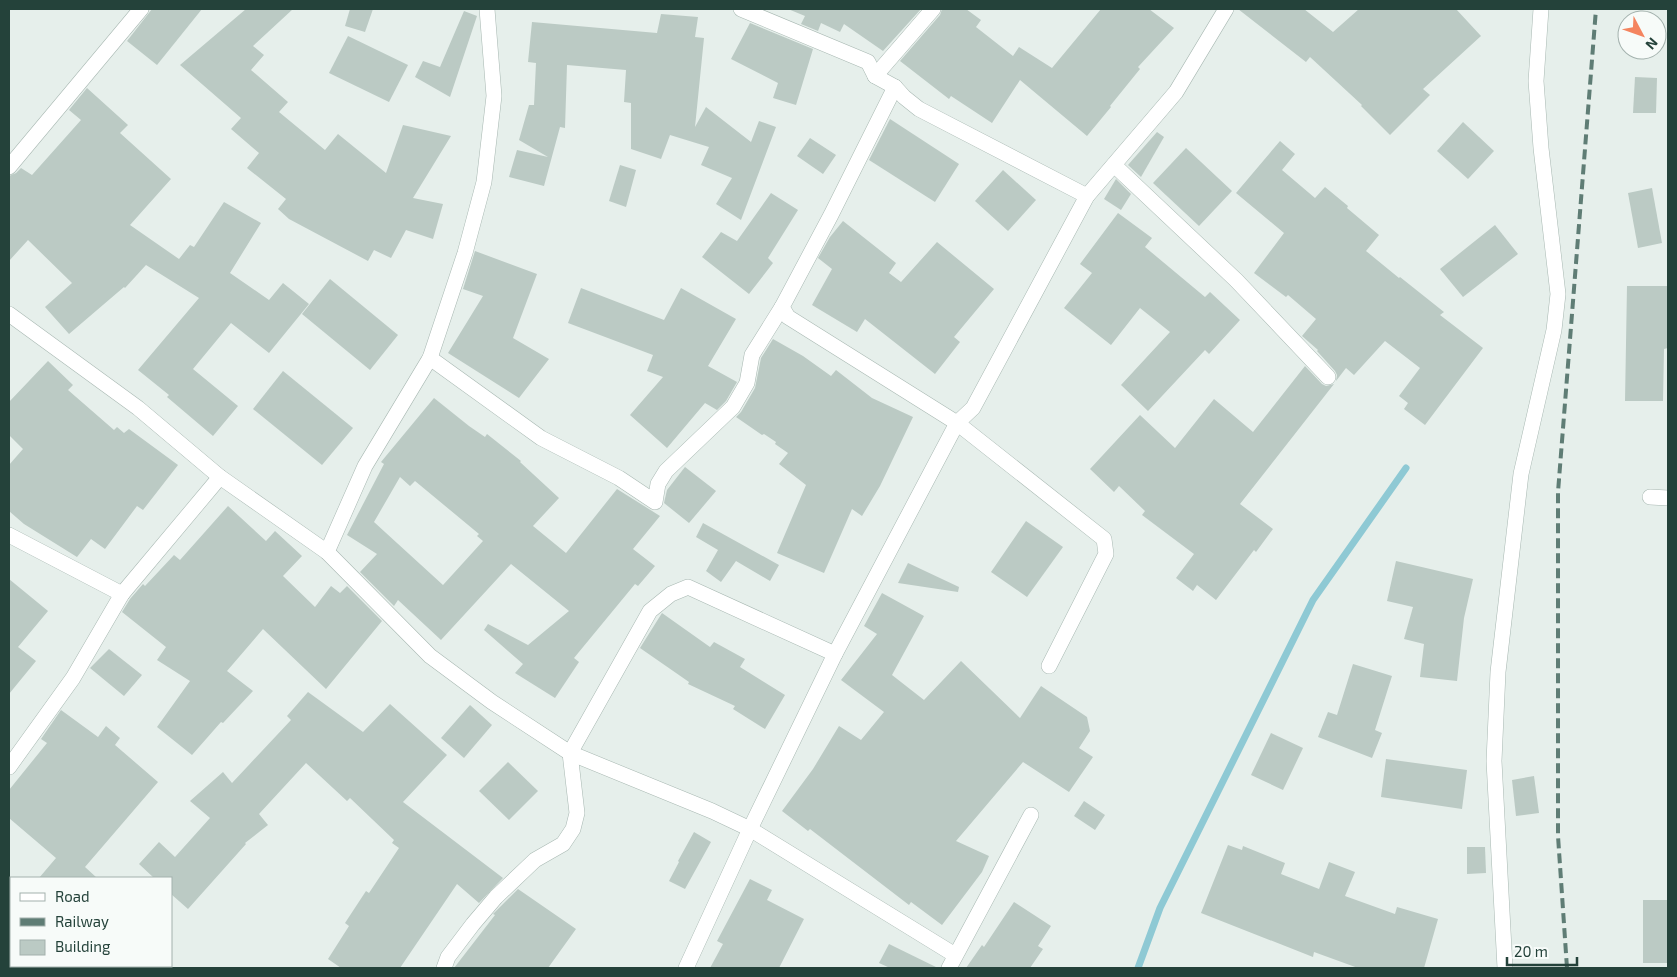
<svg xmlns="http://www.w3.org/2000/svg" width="1677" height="977" font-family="'Exo 2',sans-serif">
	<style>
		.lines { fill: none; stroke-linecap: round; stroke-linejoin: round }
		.stream { stroke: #8ec9d4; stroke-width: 7 }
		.building { fill: #bbcac4; fill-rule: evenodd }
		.minor-casing { stroke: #a8b8b2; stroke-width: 16 }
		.minor { stroke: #fff; stroke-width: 15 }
		.rail { stroke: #5f7d75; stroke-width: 4; stroke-dasharray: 10 5; stroke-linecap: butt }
	</style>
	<rect width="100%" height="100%" fill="#e6efeb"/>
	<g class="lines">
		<!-- stream -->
		<polyline class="stream" points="1138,968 1160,908 1313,600 1406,468"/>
	</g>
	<!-- building -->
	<g class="building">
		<polygon points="152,9 202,9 157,65 127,41"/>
		<polygon points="246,9 293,9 253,46 264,55 251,70 288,102 279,112 325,150 338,134 386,173 403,125 451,136 413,198 443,204 433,239 406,230 391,258 374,250 368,261 289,219 278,209 286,199 247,168 259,153 231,129 241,118 180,65"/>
		<polygon points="350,9 373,9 365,32 345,26"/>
		<polygon points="788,9 921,9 883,51 844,24 840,32 821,23 818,31 801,24 805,16"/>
		<polygon points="942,9 966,9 981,20 976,27 1013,56 1019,47 1052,68 1101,9 1149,9 1174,28 1138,67 1140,69 1110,106 1111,107 1087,136 1020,80 992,123 951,96 949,99 900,61 940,15"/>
		<polygon points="1238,9 1304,9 1333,32 1359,9 1456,9 1481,36 1423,89 1430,95 1390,135 1361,106 1362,105 1310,57 1306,62"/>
		<polygon points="464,11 477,16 450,97 415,77 423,61 440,67"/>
		<polygon points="661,14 698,17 695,37 704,38 695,127 706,107 751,142 759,121 776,127 741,220 716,204 732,178 701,165 709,147 670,135 661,159 631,149 631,103 624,102 626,70 567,65 565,128 560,127 544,186 509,177 517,150 548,157 519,140 529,105 534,105 536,63 528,62 532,22 657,33"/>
		<polygon points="750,23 813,49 796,105 773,98 778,83 731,59"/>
		<polygon points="348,36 408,65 389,102 329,73"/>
		<polygon points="1635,77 1657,78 1656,113 1633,113"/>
		<polygon points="87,88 128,125 120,133 171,179 130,225 179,259 190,245 194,247 224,202 261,223 230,273 269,300 283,283 309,304 269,353 231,323 193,369 238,406 213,436 167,397 169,395 138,370 199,298 146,265 125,288 124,287 69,334 45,307 72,283 28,240 9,261 9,176 16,173 21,168 32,175 81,120 69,110"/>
		<polygon points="890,119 959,164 935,202 869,160"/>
		<polygon points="1463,122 1494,151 1468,179 1437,151"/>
		<polygon points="1157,132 1164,137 1141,177 1128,165"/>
		<polygon points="810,138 836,155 823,174 797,156"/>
		<polygon points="1280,141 1295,154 1282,170 1315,198 1325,187 1348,206 1347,208 1379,235 1366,251 1399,278 1400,277 1444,312 1440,315 1483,348 1425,425 1404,409 1408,403 1399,396 1420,368 1385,341 1354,375 1346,368 1336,381 1337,375 1335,371 1317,351 1318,350 1302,336 1316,319 1288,295 1286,297 1254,273 1284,233 1236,193"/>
		<polygon points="1186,148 1232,191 1199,226 1153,183"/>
		<polygon points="620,165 636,170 626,207 609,201"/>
		<polygon points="1003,170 1036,200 1008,231 975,201"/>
		<polygon points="1116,179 1131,194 1121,210 1104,199"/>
		<polygon points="1652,188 1662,243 1638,248 1628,193"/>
		<polygon points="771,193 798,210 768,258 773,263 749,294 702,257 721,232 737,241"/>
		<polygon points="1118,213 1152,238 1145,247 1205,297 1210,292 1240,320 1209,354 1205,350 1148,411 1121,385 1170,332 1140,308 1111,345 1064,308 1092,273 1080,264"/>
		<polygon points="843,221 896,263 889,273 901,282 937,242 994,289 954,337 960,342 935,374 865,319 857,332 812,305 832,269 818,258 830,237"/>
		<polygon points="1495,225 1518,254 1463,297 1440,269"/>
		<polygon points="475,251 537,274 513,338 549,359 519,398 448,353 483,296 463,289"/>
		<polygon points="330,279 398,335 370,370 302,314"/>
		<polygon points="1627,286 1668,286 1668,348 1664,349 1663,401 1625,401"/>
		<polygon points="581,288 664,320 681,288 736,319 708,366 737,382 726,401 717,410 705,403 667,448 630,415 663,377 647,371 653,355 568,323"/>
		<polygon points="773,339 803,356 831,376 836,370 872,398 913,417 880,486 862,516 852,509 824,573 777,553 806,485 779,464 788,453 775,444 776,442 764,434 762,435 736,417 741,412 755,388 761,358"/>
		<polygon points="48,361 73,385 68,390 114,430 117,427 124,433 129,429 178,465 143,510 137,506 105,549 91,539 77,557 24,524 9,511 9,465 23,449 9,435 9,402"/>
		<polygon points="1305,366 1322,384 1326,386 1334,384 1240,504 1273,529 1256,552 1254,550 1216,600 1197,585 1193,591 1176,578 1194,554 1142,515 1145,511 1119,486 1114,492 1090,469 1140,415 1175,448 1214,399 1253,432"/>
		<polygon points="283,371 353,428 322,465 253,409"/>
		<path d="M434,398L469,426L485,437L487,434L521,461L520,462L559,498L533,526L566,553L617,489L660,516L633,549L655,566L638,586L635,584L574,658L579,662L555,698L515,673L523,664L484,630L488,624L528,645L569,611L511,564L441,640L398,600L394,606L360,572L377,554L347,535L384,464L381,462ZM400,477L410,486L415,481L479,534L477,536L483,541L443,585L374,522Z"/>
		<polygon points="685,467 716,491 689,523 664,503 667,490"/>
		<polygon points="228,506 266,541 275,531 302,556 283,576 315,607 331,586 340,593 347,586 382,621 326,689 263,629 227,671 253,691 223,723 221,722 192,755 157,727 190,681 157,660 166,647 122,612 130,599 143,584 145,586 174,555 180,560"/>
		<polygon points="1026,521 1063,547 1027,597 991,572"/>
		<polygon points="703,523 779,565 770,581 736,561 721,582 706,571 718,550 696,537"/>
		<polygon points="1396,561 1473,579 1464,618 1457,681 1420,677 1424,644 1404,639 1413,607 1387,601"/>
		<polygon points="908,563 959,587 958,592 898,583"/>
		<polygon points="9,579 48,611 18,647 36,661 9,694"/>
		<polygon points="882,593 924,616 892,675 924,700 961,661 1020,718 1041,686 1087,717 1090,731 1079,748 1093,757 1069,792 1023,762 956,841 989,856 982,872 942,925 911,902 909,905 810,829 808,831 782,811 813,769 839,726 861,740 884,712 841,680 877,634 864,626"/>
		<polygon points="662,613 710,647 714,642 745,659 740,667 785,695 765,729 733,709 735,706 688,684 689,682 640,648"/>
		<polygon points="109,649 142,675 124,696 90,668"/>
		<polygon points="1353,664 1392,676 1375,730 1382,733 1372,758 1318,737 1328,712 1337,715"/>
		<polygon points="308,692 363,732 390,704 447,755 403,802 503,878 479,903 457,884 400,968 341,968 328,959 349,926 345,923 366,891 369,893 399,848 392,843 394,840 350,798 347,801 306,763 259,814 268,825 245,843 246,844 188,909 171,894 171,878 154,878 139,864 159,842 175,857 210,818 190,801 223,772 232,783 291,720 287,716"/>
		<polygon points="470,705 492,725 464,758 441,738"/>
		<polygon points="61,710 98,737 106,726 120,738 115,745 158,782 85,867 97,878 39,878 56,858 9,818 9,790 47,743 41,739"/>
		<polygon points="1271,733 1303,748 1283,790 1251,775"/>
		<polygon points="1386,759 1467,770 1462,809 1381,797"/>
		<polygon points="508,762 538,791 509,820 479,791"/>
		<polygon points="1534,776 1539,813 1516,816 1512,780"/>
		<polygon points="1084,801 1105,815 1095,830 1074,816"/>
		<polygon points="694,832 711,842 685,889 669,881 679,862 678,861"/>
		<polygon points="1228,845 1242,850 1243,846 1285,863 1281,874 1319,889 1329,862 1355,872 1345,896 1395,914 1397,907 1438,919 1424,968 1358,968 1314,952 1313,957 1201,913"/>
		<polygon points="1467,847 1485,847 1486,873 1467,874"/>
		<polygon points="750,879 772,890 767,900 804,919 779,968 710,968 723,944 717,941"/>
		<polygon points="518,889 576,929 548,968 454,968 495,915 493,914"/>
		<rect x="1643" y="900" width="25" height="63"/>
		<polygon points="1014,902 1051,926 1038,946 1043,949 1030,968 966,968 982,945 984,947"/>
		<polygon points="889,944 938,968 890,968 879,963"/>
	</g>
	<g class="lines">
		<!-- minor casing -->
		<g class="minor-casing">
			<g id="minor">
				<polyline points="741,9 868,62 875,76 895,87 904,97 919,109 1087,196"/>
				<polyline points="875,76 933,9"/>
				<polyline points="895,87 831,215 782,307 788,317 957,423 1104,539 1106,554 1049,666"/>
				<polyline points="1114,165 1236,280 1328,377"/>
				<polyline points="9,167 141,9"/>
				<polyline points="9,314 138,408 220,477 327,552 430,656 492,702 570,753 712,811 750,829 955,955"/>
				<polyline points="430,358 541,438 619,478 655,502 658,484 666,471 733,407 747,383 752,355 782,307"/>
				<polyline points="1650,497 1668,498"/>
				<polyline points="9,535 122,594"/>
				<polyline points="327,552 365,466 430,358 465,253 484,182 494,96 487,9"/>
				<polyline points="9,767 73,678 122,594 220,477"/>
				<polyline points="444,968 448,957 473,924 496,897 535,860 563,844 573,829 577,813 570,753 650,611 671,594 688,587 835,654"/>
				<polyline points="686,968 750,829 835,654 957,423 973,408 1087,196 1176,92 1226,9"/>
				<polyline points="949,968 1031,815"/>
				<polyline points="1505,968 1494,761 1498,672 1521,474 1554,330 1558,294 1541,148 1536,81 1541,9"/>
			</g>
		</g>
		<!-- minor -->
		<use href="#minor" class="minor"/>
		<!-- rail -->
		<polyline class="rail" points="1567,968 1558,836 1558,492 1596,9"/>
	</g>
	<!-- border -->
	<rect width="1677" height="977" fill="none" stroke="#24423a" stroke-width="20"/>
	<!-- legend -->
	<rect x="10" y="877" width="162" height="90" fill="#f7fbf9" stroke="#a3b1ad"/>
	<rect x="20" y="893" width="25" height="8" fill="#ffffff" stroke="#a3b1ad"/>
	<text x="55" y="902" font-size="15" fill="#24423a">Road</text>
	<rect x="20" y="918" width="25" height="8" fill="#5f7d75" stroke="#a3b1ad"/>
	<text x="55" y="927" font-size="15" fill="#24423a">Railway</text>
	<rect x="20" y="940" width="25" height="15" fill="#bbcac4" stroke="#a3b1ad"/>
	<text x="55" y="952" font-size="15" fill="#24423a">Building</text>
	<!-- north arrow -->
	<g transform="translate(1642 35) rotate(131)"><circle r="24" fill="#f7fbf9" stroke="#a3b1ad"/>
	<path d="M0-4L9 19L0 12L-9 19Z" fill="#f4845f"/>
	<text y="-8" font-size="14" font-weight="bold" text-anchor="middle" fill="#24423a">N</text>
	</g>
	<!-- scale -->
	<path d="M1507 957v8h70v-8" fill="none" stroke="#24423a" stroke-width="2.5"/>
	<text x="1514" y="957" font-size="15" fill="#24423a" stroke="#f7fbf9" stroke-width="4" paint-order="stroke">20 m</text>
</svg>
